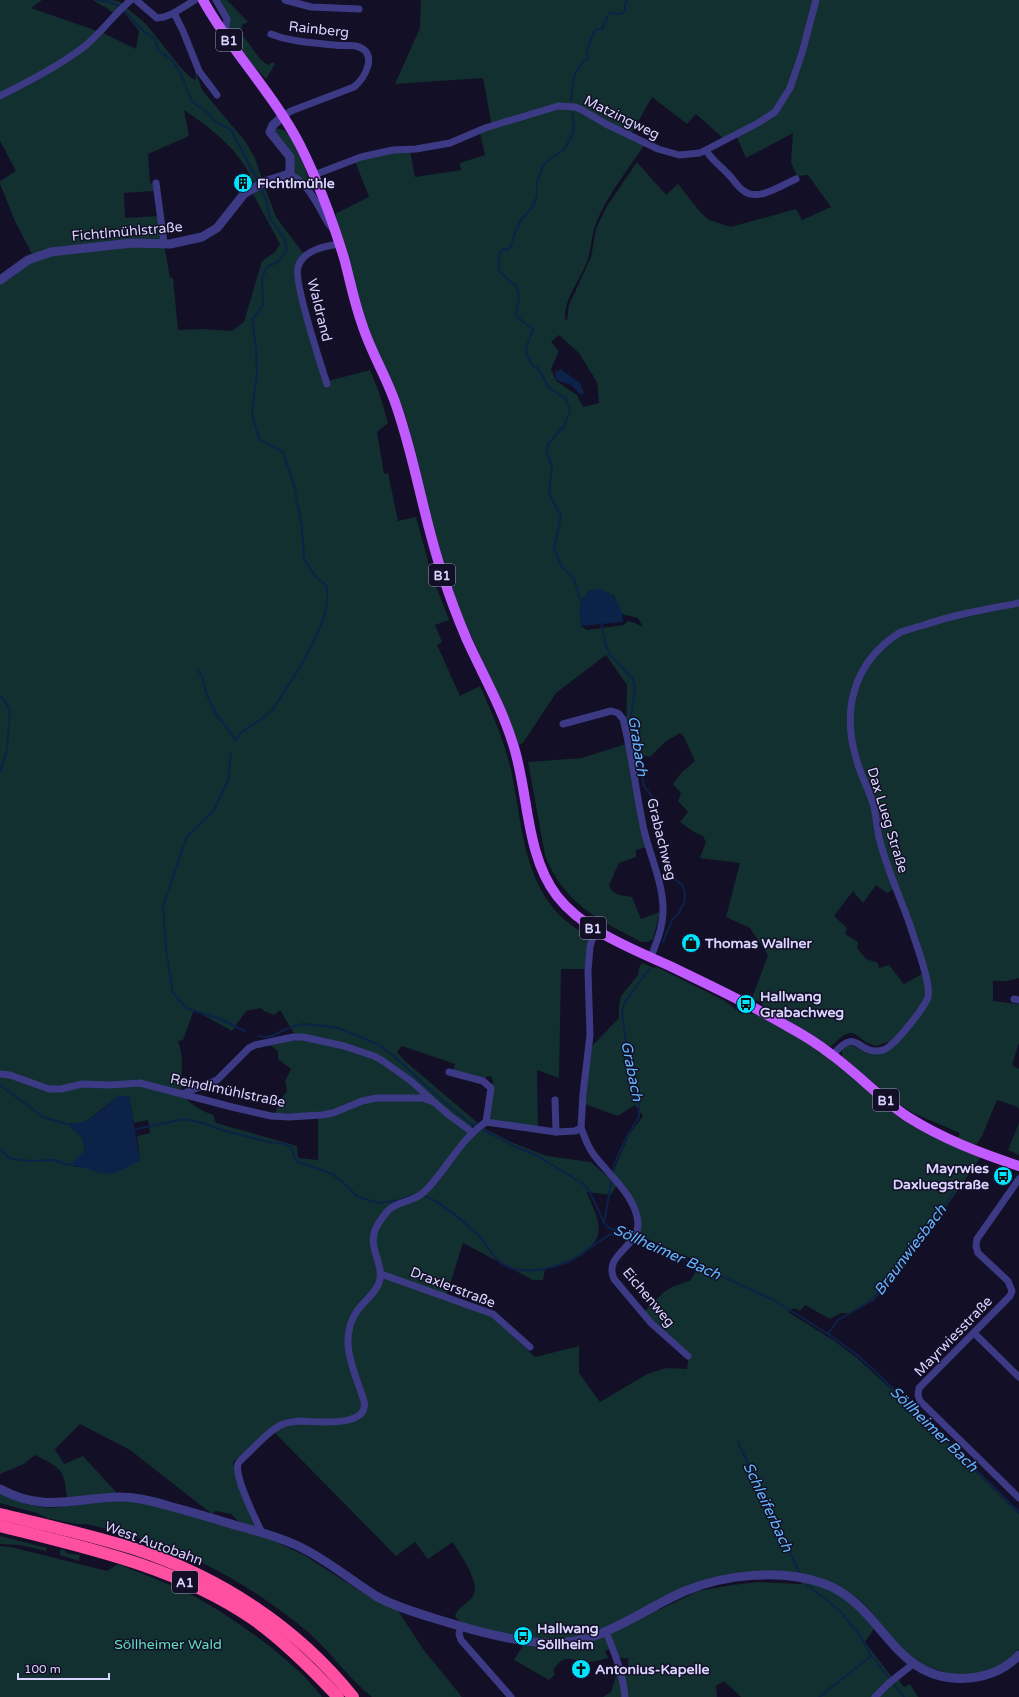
<svg xmlns="http://www.w3.org/2000/svg" width="1019" height="1697" font-family="'Varela Round',sans-serif">
	<style>
		.green { fill: #12302f; fill-rule: evenodd }
		.water { fill: #0c2248 }
		.lines { fill: none; stroke-linecap: round; stroke-linejoin: round }
		.stream { stroke: #0c2248; stroke-width: 2 }
		.minor { stroke: #3d3a85; stroke-width: 7 }
		.tertiary { stroke: #3d3a85; stroke-width: 9 }
		.primary { stroke: #c25bff; stroke-width: 10 }
		.motorway { stroke: #ff4fa3; stroke-width: 12 }
		.labels { text-anchor: middle; stroke-width: 3; stroke-linejoin: round; paint-order: stroke }
		.shield { fill: #130f26; stroke: #9e99be; stroke-width: 1 }
		.shield-label { font-size: 13px; font-weight: bold; fill: #d9d4ff }
		.street-label { font-size: 14px; fill: #d9d4ff; stroke: #130f26 }
		.poi-label { font-size: 14px; font-weight: bold; fill: #d9d4ff; stroke: #130f26; text-anchor: start }
		.park-label { font-size: 14px; fill: #5fe0c0; stroke: #130f26 }
		.water-label { font-size: 15px; font-style: italic; fill: #62b6ff; stroke: #130f26 }
	</style>
	<rect width="100%" height="100%" fill="#130f26"/>
	<!-- green -->
	<g class="green">
		<path d="M0,0H42L31,8L103,33L136,49L139,31L124,12H111C106,6 99,5 93,0H112L120,2L146,24L182,69L191,78L196,80L195,69L202,90L245,141L255,158L262,179L253,182C241,151 211,128 184,110L189,136L148,154L150,183L154,184V191L124,193L125,218L159,216L170,278H173L178,330L203,329L232,331L244,322L262,261L275,252L280,244L253,194L256,190L265,188L276,217L303,253L296,268L324,382L370,370L379,392L388,423L377,432L384,474L388,473L398,521L416,517L432,576L449,620L435,625L442,642L437,645L460,696L480,686C492,713 503,738 510,766C525,831 521,901 589,936L585,969H561L559,1078L537,1070L538,1127L491,1121C485,1107 498,1090 491,1076L478,1079L453,1071L455,1064L402,1046L397,1052L406,1062L478,1123L469,1128H484L511,1142L546,1156L591,1162L617,1185L611,1195L587,1192C590,1202 596,1211 598,1222C604,1247 575,1258 557,1265V1267L545,1269L543,1280H533L463,1243L445,1300L489,1314L535,1357L579,1346V1373L600,1402L647,1374L666,1368L687,1369L689,1355L670,1339L645,1311L664,1292L672,1287L691,1280L700,1263L637,1234L639,1223L613,1175L614,1170L629,1135L643,1116L635,1105L618,1116L585,1104L591,1047L619,1018V1006L621,996L638,975L639,968L642,963L654,968L656,967L663,970L725,1001L742,1014H754L765,1018L816,1048L881,1101L981,1157L904,1267L873,1301L851,1313H841L830,1319L805,1305L800,1311L794,1308L788,1312L833,1340L856,1357L901,1398L1019,1514V1649L998,1668L975,1675L950,1674L920,1664L907,1655L866,1606L857,1598L841,1588L757,1572L655,1603L659,1610L698,1591L732,1585L758,1582L801,1584L803,1581L820,1585L849,1600L874,1629L865,1642L894,1680L897,1678L904,1687L910,1684L918,1697H741L724,1681L716,1686L717,1697H603L611,1692L617,1673L624,1669L629,1670L628,1658C620,1660 616,1655 609,1649L605,1651L608,1658C602,1659 595,1662 589,1662C570,1662 567,1651 553,1670L555,1674L549,1680L514,1660L527,1639L461,1623L455,1616C458,1606 468,1604 473,1596C481,1582 460,1555 453,1542L428,1559L415,1542L396,1556L272,1430L233,1462L237,1483L255,1527L239,1522L231,1514L216,1511L212,1514L130,1450L80,1424L55,1449L64,1464L83,1456L118,1494L67,1498C64,1467 61,1469 35,1455L24,1464L0,1474V284L35,260L15,221L0,184V181L16,171L0,141ZM261,1008L264,1011L274,1015L280,1010L298,1040L277,1042L270,1045L278,1051V1059L291,1069L285,1081L287,1091L280,1101L275,1113L318,1114V1160L298,1158L297,1146L216,1123L213,1115C160,1093 192,1079 178,1041L183,1040L194,1010L232,1031L246,1011ZM118,1096L129,1097L134,1123L148,1120L150,1133L137,1136L140,1160L101,1173L84,1167H73L85,1151L82,1137L71,1128L91,1118Z"/>
		<path d="M219,0H227L248,22L242,25L241,33L261,60L268,65L273,62L275,64L266,79C251,64 239,49 228,30L230,22Z"/>
		<path d="M421,0H814L788,87L774,111L723,138L696,114L687,124L652,97L631,134L579,110L645,144C629,168 603,201 594,229C591,239 591,251 587,262C580,280 564,299 565,319L567,320L569,305L591,257L596,229L607,206L637,162L666,195L678,184L701,213L709,220L731,227L796,209L802,220L831,207L808,175L797,176L791,162L793,133L746,158L736,135C749,129 766,125 777,113C796,91 809,30 818,0H1019V978L1007,981H993V1001L1019,1004V1043L1012,1065L1019,1069V1110L1018,1107L997,1100L982,1136L976,1145L958,1138L960,1133L913,1113L899,1104L842,1056C840,1033 863,1053 870,1054C878,1055 885,1051 892,1048L888,1042L876,1046C851,1039 858,1020 830,1047L763,1006L762,1003L752,998L768,955L750,928L726,917L740,863L700,858L706,842L703,836L694,832L680,822L688,812L678,801L681,793L673,784L682,772L695,761L684,737L680,733L665,742L650,757L645,756L629,761L647,847L636,850V857L619,863L609,885C613,896 622,895 632,897L641,919L660,912L653,939L648,942H642C599,920 563,903 545,855L528,762L582,758L626,744L627,685L606,655L556,693L523,743L519,745L509,719L459,609L443,562L431,519L408,424L393,384L380,359L357,297L335,214L369,197L355,161L370,156L410,151L415,177L461,170L460,163L485,155L480,133L492,127L483,78L395,84L420,28ZM559,335L579,353L597,382L599,403L583,407L577,395L556,381L551,369L559,351L551,342ZM590,590L614,596L622,614L638,618L643,627L635,623L628,621L624,625L587,630L581,626V601ZM876,885L887,893L898,886L927,971L904,984L889,965L879,968L878,963L866,959L857,948L858,942L845,934L847,928L834,916L853,891L863,903Z"/>
		<path d="M276,129C279,129 282,129 285,131C298,144 307,174 313,191L295,173L274,131Z"/>
		<polygon points="1019,1123 1019,1155 1008,1150"/>
		<path d="M0,1493L26,1504L49,1508L110,1501L139,1502L171,1510L272,1540L304,1555L371,1598L397,1609L423,1649L462,1697H372C348,1678 331,1652 308,1632C263,1595 212,1563 157,1544C134,1536 110,1530 87,1524H76L47,1518L37,1513L0,1503Z"/>
		<polygon points="0,1536 47,1548 46,1551 20,1545 0,1544"/>
		<path d="M0,1546L11,1547L107,1571L118,1564C138,1572 159,1580 180,1589C213,1605 243,1626 272,1648C290,1663 308,1678 322,1697H0Z"/>
		<polygon points="60,1549 65,1550 66,1553 80,1555 79,1561 60,1555"/>
	</g>
	<!-- water -->
	<g class="water">
		<polygon points="561,369 580,383 584,393 581,395 571,385 556,380 555,372"/>
		<path d="M599,589C616,594 622,605 623,622L581,626C578,611 579,601 590,590Z"/>
		<path d="M118,1096H129L140,1160C129,1166 114,1177 100,1173C88,1170 86,1166 73,1167L74,1160L85,1151L82,1137L71,1128L70,1123C89,1126 104,1107 118,1096Z"/>
	</g>
	<g class="lines">
		<!-- stream -->
		<g class="stream">
			<polyline points="97,0 109,2 120,6 142,30 155,39 158,50 172,60 181,74 192,102 207,112 216,122 231,130 259,183"/>
			<path d="M571,101C572,83 573,69 588,58L587,49L595,30L602,29L609,13L621,14L625,11V4L627,0"/>
			<path d="M572,113L574,126L572,135L564,150L550,159L543,166L537,182V196L533,206L521,220L515,232L511,246L507,250L504,249L500,252C496,275 501,273 517,287L519,297L516,315L521,320L533,329L526,348L528,357L533,366L539,369L549,388L566,399L570,411L564,426L548,444L547,454L552,466L549,493L561,516L554,548L562,567L574,579L581,602"/>
			<polyline points="601,623 606,646 610,655 633,679 635,689 631,716 644,786 654,799 657,809 658,839 668,873 683,886 685,895 684,903 679,913 672,920 663,942"/>
			<path d="M197,670C205,677 202,683 206,692C208,698 211,704 214,710C219,721 230,728 235,741"/>
			<polyline points="0,695 10,709 7,750 0,772"/>
			<polyline points="235,741 241,733 272,711 303,662 315,639 324,617 327,603 327,586 316,577 304,559 302,528 294,485 283,452 259,439 252,414 257,373 256,348 252,320 263,305 262,277 267,267 279,261 287,249 284,238 270,219 266,200 261,187"/>
			<polyline points="231,752 228,781 213,812 187,836 163,906 166,949 173,993 186,1008 220,1019 245,1031"/>
			<polyline points="258,1036 265,1037 272,1036 288,1028 303,1024 339,1028 379,1045 394,1056 435,1094 470,1123 514,1146 536,1155 582,1183 589,1190 604,1223 609,1228 644,1241 774,1300 828,1334 856,1354 878,1374 1019,1512"/>
			<polyline points="0,1085 43,1117 73,1126"/>
			<polyline points="132,1130 184,1119 203,1123 222,1130 269,1142 281,1143 291,1147 296,1161 332,1174 347,1186 358,1197 379,1203 400,1200 412,1195"/>
			<polyline points="0,1150 11,1159 32,1161 54,1160 68,1165 74,1163"/>
			<polyline points="613,1174 614,1165 626,1138 639,1117 639,1104 627,1052 622,1011 625,1002 649,969"/>
			<path d="M424,1195C444,1205 464,1221 480,1237C485,1243 489,1250 494,1256C512,1277 543,1271 565,1263C585,1256 597,1238 617,1232"/>
			<polyline points="604,1223 612,1178"/>
			<polyline points="828,1334 838,1320 867,1303 884,1288 953,1193"/>
			<polyline points="738,1442 799,1572"/>
			<polyline points="807,1585 839,1610 860,1635 869,1652 889,1678"/>
			<polyline points="893,1683 904,1697"/>
			<polyline points="819,1697 871,1656"/>
		</g>
		<!-- minor -->
		<g class="minor">
			<polyline points="136,0 157,18 164,17 174,13 183,31 199,71 217,95"/>
			<polyline points="216,0 227,19 226,27 222,31"/>
			<polyline points="285,0 311,7 359,9"/>
			<polyline points="174,13 195,0"/>
			<path d="M271,34C291,42 314,43 335,45C341,46 350,45 356,46C379,52 366,77 354,87L291,111L283,116"/>
			<path d="M0,96C29,81 59,66 85,46C102,32 114,14 131,0"/>
			<path d="M706,150C713,162 719,164 727,173C733,178 737,187 744,191C758,202 782,185 796,179"/>
			<path d="M289,174C309,183 317,205 328,223L332,228"/>
			<polyline points="314,175 361,157 393,150 416,149 450,143 485,128 558,106 575,107 582,110 606,124 658,149 679,155 700,153 758,123 775,112 790,88 802,53 816,0"/>
			<polyline points="156,183 164,243"/>
			<path d="M327,384C321,365 293,281 298,267C303,250 325,246 339,244"/>
			<path d="M563,724L611,711L618,713L623,719C632,755 636,793 644,830C650,856 662,880 663,907C664,925 657,941 651,957"/>
			<polyline points="1014,999 1019,1000"/>
			<path d="M833,1055C858,1024 857,1057 883,1050C893,1048 925,1007 928,997C932,984 914,939 910,925C901,899 889,874 882,848C877,835 877,821 874,807C870,791 861,777 857,761C841,711 853,663 899,633C905,630 914,628 921,626C952,615 986,609 1019,603"/>
			<polyline points="449,1072 483,1081 491,1088 486,1122"/>
			<polyline points="0,1074 10,1075 49,1089 61,1089 82,1084 110,1085 140,1083 232,1107 271,1116 289,1117 322,1115 333,1113 362,1101 377,1098 422,1098 434,1102 449,1115 472,1132"/>
			<polyline points="182,1094 217,1080 249,1048 255,1045 293,1037 303,1037 344,1046 374,1056 383,1061 411,1081 431,1099"/>
			<polyline points="555,1100 556,1132"/>
			<path d="M581,1128C585,1137 587,1146 594,1155C609,1175 637,1197 638,1224C638,1247 603,1255 614,1279L651,1323L688,1356"/>
			<polyline points="1019,1179 977,1239 976,1246 978,1253 1008,1281 1012,1291 1010,1296 919,1388 918,1395 920,1401 1019,1498"/>
			<polyline points="381,1274 493,1314 530,1347"/>
			<polyline points="974,1333 1019,1377"/>
			<path d="M262,1533C256,1520 234,1477 238,1464C238,1463 241,1460 242,1459C252,1450 269,1430 281,1425C287,1422 293,1422 299,1421C313,1421 370,1429 364,1401C355,1372 337,1340 357,1311C363,1302 375,1294 379,1283C385,1265 368,1249 375,1230C378,1223 386,1212 391,1208C401,1201 415,1201 424,1192C446,1171 460,1139 486,1122L556,1132L575,1131L581,1128L583,1094L590,1035L588,971L590,947L595,930"/>
			<polyline points="461,1626 459,1634 461,1640 511,1697"/>
			<path d="M606,1632C615,1654 623,1674 625,1697"/>
			<polyline points="875,1697 889,1683 913,1664"/>
		</g>
		<!-- tertiary -->
		<g class="tertiary">
			<polyline points="0,280 28,260 51,252 132,243 170,244 202,237 217,228 244,194 264,182 289,174 290,172 290,157 270,132 273,125 283,116"/>
			<path d="M0,1489C44,1513 74,1498 119,1497C136,1497 153,1501 169,1506C192,1512 215,1519 238,1526C257,1531 278,1537 296,1545C325,1558 349,1579 376,1596C393,1606 414,1612 433,1618C469,1629 508,1641 547,1643C600,1646 639,1611 685,1591C726,1574 780,1569 822,1583C886,1605 891,1685 970,1678C989,1676 1006,1669 1019,1655"/>
		</g>
		<!-- primary -->
		<path class="primary" d="M203,0C231,51 273,93 300,145C318,181 332,219 344,258C350,280 354,302 362,324C371,353 388,379 397,408C416,463 424,521 443,576C450,598 458,619 467,640C483,675 502,708 513,744C529,793 525,854 557,896C584,931 633,949 672,967C711,986 750,1004 787,1026C802,1034 818,1044 832,1055C858,1074 881,1099 908,1117C943,1139 980,1153 1019,1166"/>
		<!-- motorway -->
		<g class="motorway">
			<path d="M0,1514C45,1525 91,1535 135,1549C220,1577 297,1627 353,1697"/>
			<path d="M0,1526C88,1548 177,1567 253,1619C284,1641 312,1669 338,1697"/>
		</g>
	</g>
	<!-- icons -->
	<defs>
		<g id="building-disc" transform="scale(1)"><circle r="9.5" fill="#00e5ff" stroke="#130f26"/><path d="M-4-6H4V6H1V3H-1V6H-4ZM-2.5-4.3h1.7v1.8h-1.7ZM.8-4.3h1.7v1.8H.8ZM-2.5-1h1.7V.8h-1.7ZM.8-1h1.7V.8H.8Z" fill="#111"/></g>
		<g id="shop-disc" transform="scale(1)"><circle r="9.5" fill="#00e5ff" stroke="#130f26"/><path d="M-5-2.5h2.3a2.7 3.5 0 0 1 5.4 0H5L5.5 6h-11ZM-1.5-2.5h3a1.5 2.3 0 0 0-3 0Z" fill="#111"/></g>
		<g id="bus-disc" transform="scale(1)"><circle r="9.5" fill="#00e5ff" stroke="#130f26"/><path d="M-5-6H5V4H4V6H2V4H-2V6H-4V4H-5ZM-3.5-4V0h7V-4ZM-3.5 1.2v1.5H-2V1.2ZM2 1.2v1.5H3.5V1.2Z" fill="#111"/></g>
		<g id="church-disc" transform="scale(1)"><circle r="9.5" fill="#00e5ff" stroke="#130f26"/><path d="M-1.2-6h2.4v3.5h3.3v2.4h-3.3V6h-2.4V-.1h-3.3v-2.4h3.3Z" fill="#111"/></g>
	</defs>
	<g fill-rule="evenodd">
		<use href="#building-disc" x="243" y="183"/>
		<use href="#shop-disc" x="691" y="943"/>
		<use href="#bus-disc" x="746" y="1004"/>
		<use href="#bus-disc" x="1003" y="1176"/>
		<use href="#bus-disc" x="523" y="1636"/>
		<use href="#church-disc" x="581" y="1669"/>
	</g>
	<g class="labels">
		<!-- shield labels -->
		<g class="shield">
			<rect x="216" y="29" width="26" height="22" rx="3"/>
			<rect x="429" y="564" width="26" height="22" rx="3"/>
			<rect x="580" y="917" width="26" height="22" rx="3"/>
			<rect x="873" y="1089" width="26" height="22" rx="3"/>
			<rect x="172" y="1571" width="26" height="22" rx="3"/>
		</g>
		<g class="shield-label">
			<text x="229" y="45">B1</text>
			<text x="442" y="580">B1</text>
			<text x="593" y="933">B1</text>
			<text x="886" y="1105">B1</text>
			<text x="185" y="1587">A1</text>
		</g>
		<!-- street labels -->
		<g class="street-label">
			<text transform="translate(319 29) rotate(6)" y="5">Rainberg</text>
			<text transform="translate(622 117) rotate(26)" y="5">Matzingweg</text>
			<text transform="translate(127 231) rotate(-5)" y="5">Fichtlmühlstraße</text>
			<text transform="translate(320 310) rotate(76)" y="5">Waldrand</text>
			<text transform="translate(888 820) rotate(73)" y="5">Dax Lueg Straße</text>
			<text transform="translate(662 839) rotate(76)" y="5">Grabachweg</text>
			<text transform="translate(228 1090) rotate(12)" y="5">Reindlmühlstraße</text>
			<text transform="translate(453 1287) rotate(21)" y="5">Draxlerstraße</text>
			<text transform="translate(649 1297) rotate(50)" y="5">Eichenweg</text>
			<text transform="translate(953 1336) rotate(-46)" y="5">Mayrwiesstraße</text>
			<text transform="translate(154 1543) rotate(20)" y="5">West Autobahn</text>
		</g>
		<!-- poi labels -->
		<g class="poi-label">
			<text x="257" y="188">Fichtlmühle</text>
			<text x="705" y="948">Thomas Wallner</text>
			<text x="760" y="1001">Hallwang<tspan x="760" dy="16">Grabachweg</tspan></text>
			<text x="989" y="1173" text-anchor="end">Mayrwies<tspan x="989" dy="16">Daxluegstraße</tspan></text>
			<text x="537" y="1633">Hallwang<tspan x="537" dy="16">Söllheim</tspan></text>
			<text x="595" y="1674">Antonius-Kapelle</text>
		</g>
		<!-- park labels -->
		<g class="park-label">
			<text x="168" y="1649">Söllheimer Wald</text>
		</g>
		<!-- water labels -->
		<g class="water-label">
			<text transform="translate(638 746) rotate(81)" y="5">Grabach</text>
			<text transform="translate(632 1071) rotate(79)" y="5">Grabach</text>
			<text transform="translate(910 1250) rotate(-53)" y="5">Braunwiesbach</text>
			<text transform="translate(667 1252) rotate(24)" y="5">Söllheimer Bach</text>
			<text transform="translate(934 1429) rotate(44)" y="5">Söllheimer Bach</text>
			<text transform="translate(768 1507) rotate(65)" y="5">Schleiferbach</text>
		</g>
	</g>
	<!-- scale -->
	<path d="M18 1673v6h91v-6" fill="none" stroke="#d9d4ff" stroke-width="2"/>
	<text x="24" y="1673" font-size="12" fill="#d9d4ff" stroke="#130f26" stroke-width="3" paint-order="stroke">100 m</text>
</svg>
